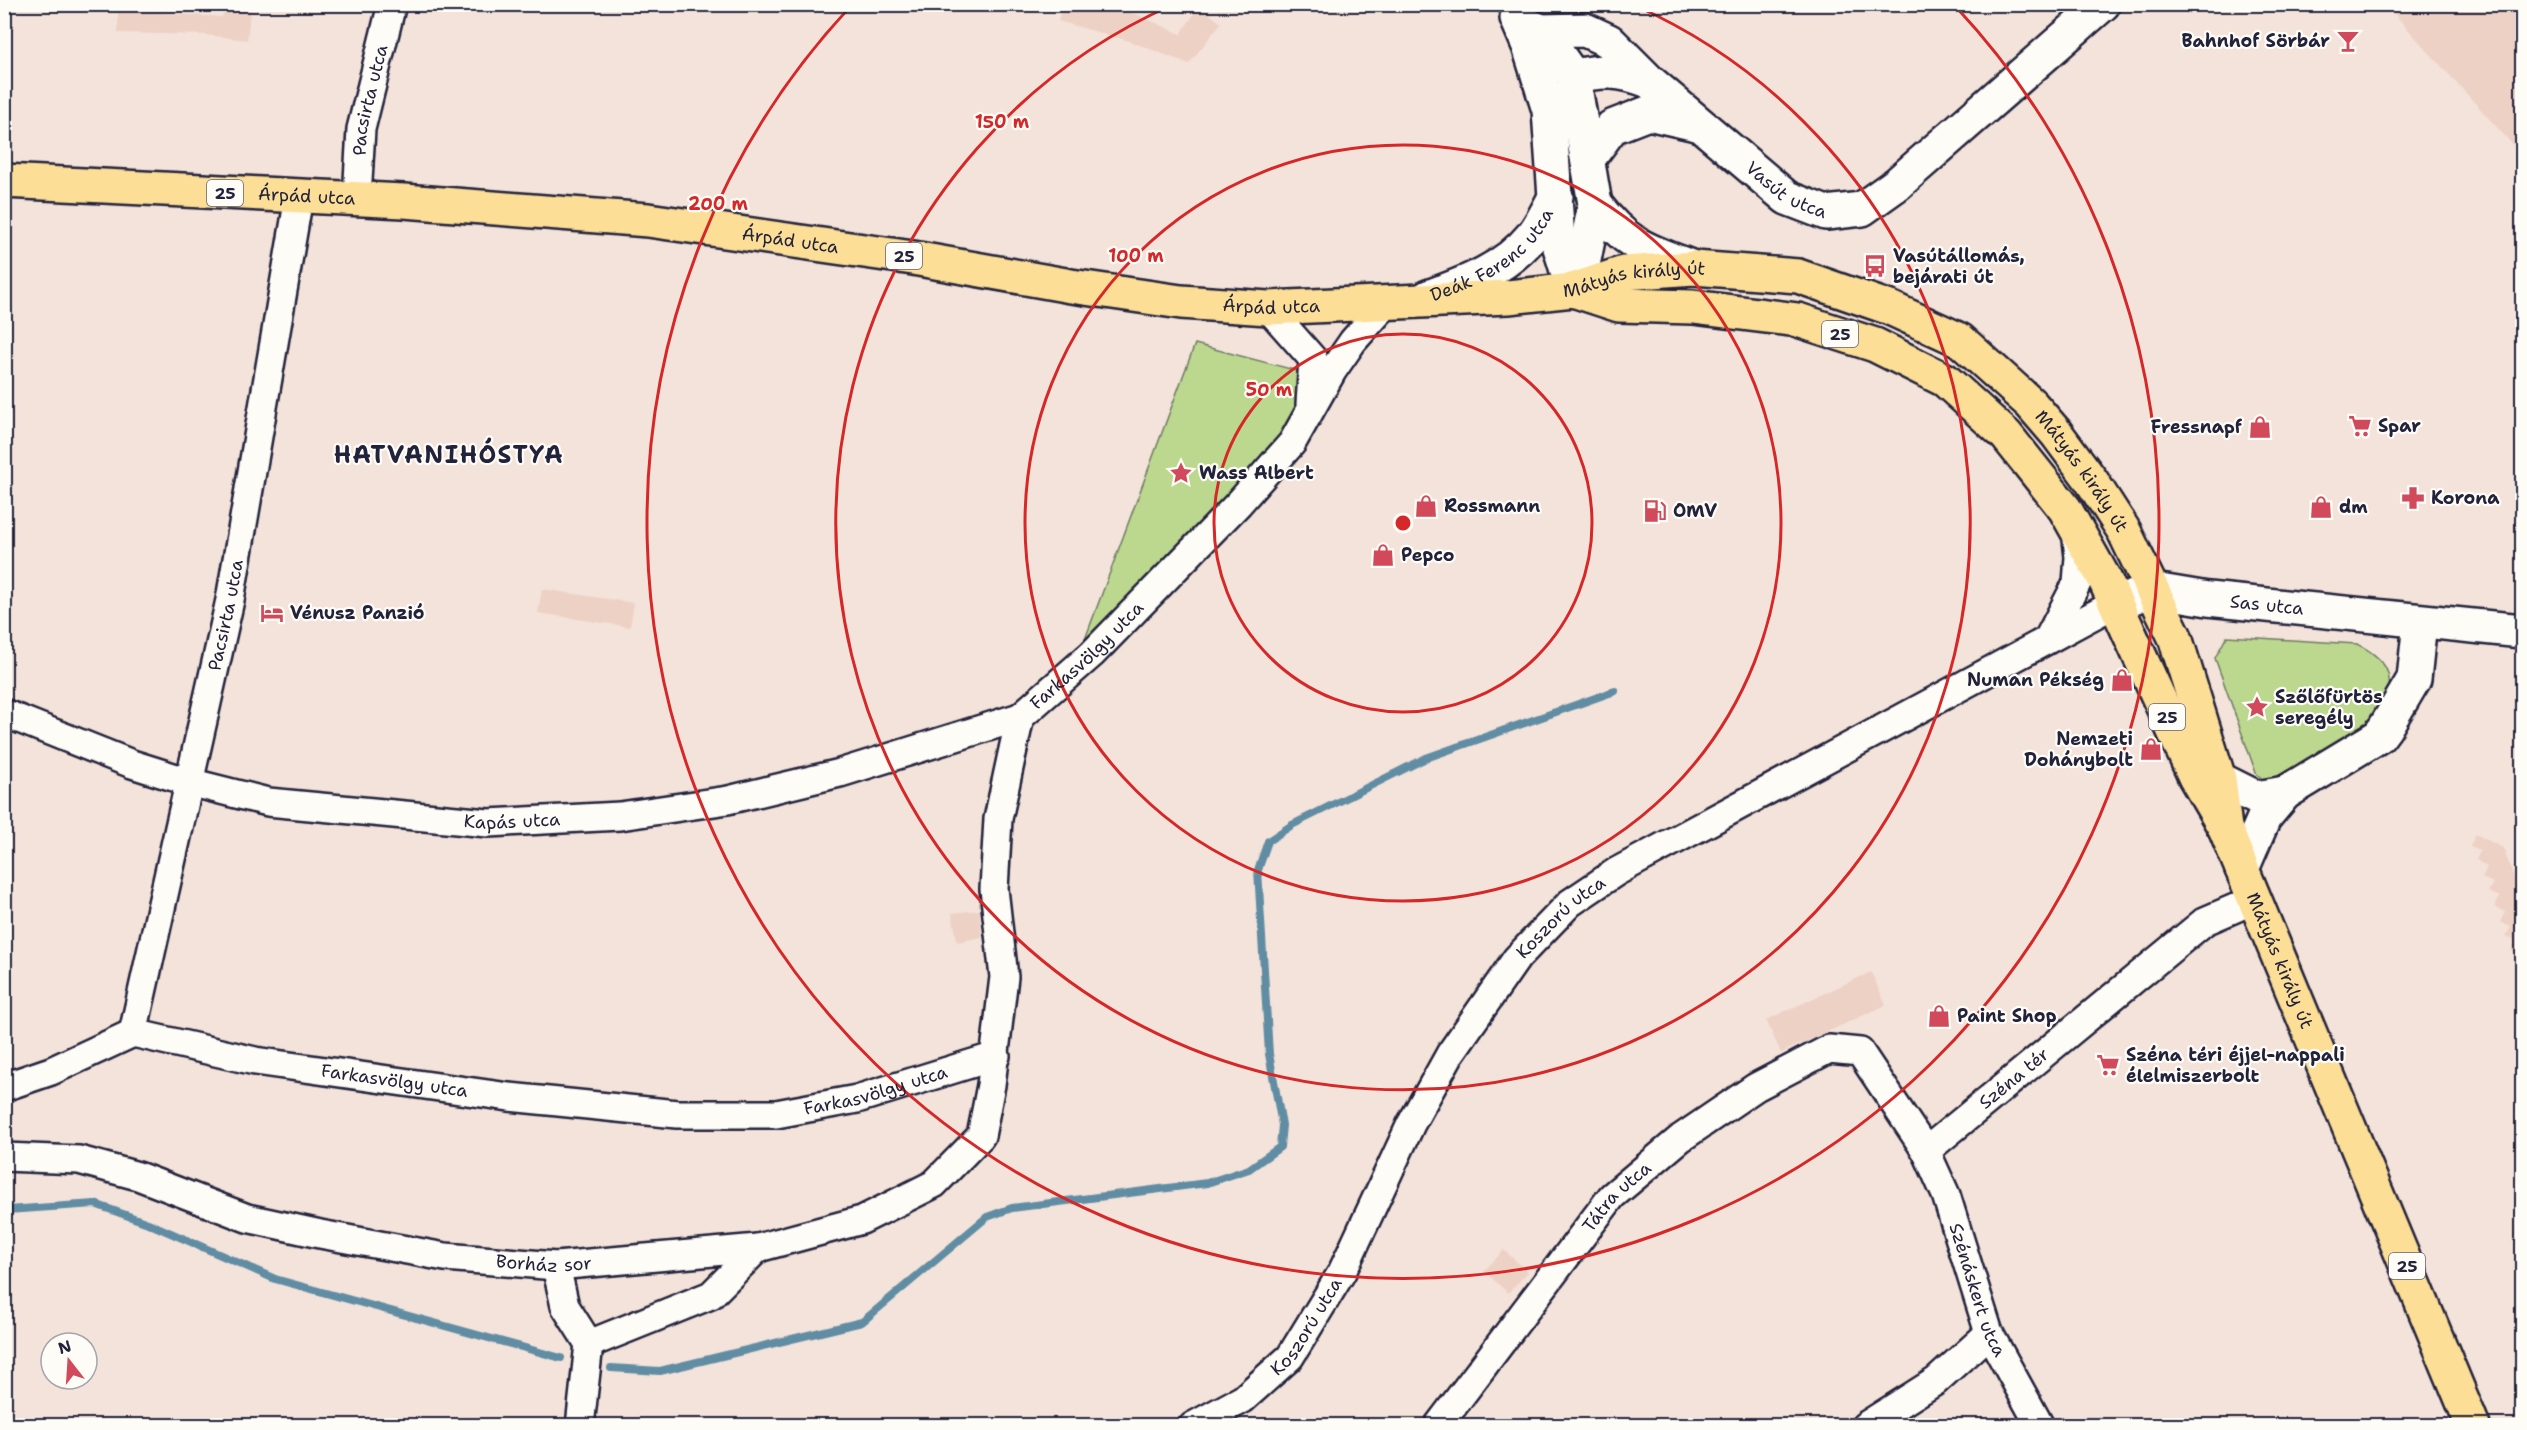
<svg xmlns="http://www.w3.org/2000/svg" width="2527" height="1430" font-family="'Shantell Sans',sans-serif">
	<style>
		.built { fill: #edd1c5 }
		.green { fill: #bcd78e; stroke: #6f7c64; stroke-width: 1.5 }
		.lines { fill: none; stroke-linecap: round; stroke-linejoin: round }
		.stream { stroke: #608da3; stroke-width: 8 }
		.minor-casing { stroke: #22223b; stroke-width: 32 }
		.tertiary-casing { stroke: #22223b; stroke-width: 38 }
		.secondary-casing { stroke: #22223b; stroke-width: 38 }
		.primary-casing { stroke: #22223b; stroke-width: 38 }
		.minor { stroke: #fdfcf7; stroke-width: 27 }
		.tertiary { stroke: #fdfcf7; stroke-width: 33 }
		.secondary { stroke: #fdfcf7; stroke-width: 33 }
		.primary { stroke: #fcde96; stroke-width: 33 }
		.ring { fill: none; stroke: #d62828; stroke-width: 3 }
		.labels { text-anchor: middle; stroke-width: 4.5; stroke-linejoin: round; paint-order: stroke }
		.shield { fill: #fdfcf7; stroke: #646373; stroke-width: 1.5 }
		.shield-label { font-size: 16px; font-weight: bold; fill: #22223b }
		.poi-label { font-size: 18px; font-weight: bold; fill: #22223b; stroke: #fdfcf7; text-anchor: start }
		.street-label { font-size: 18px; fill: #22223b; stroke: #fdfcf7 }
		.district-label { font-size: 24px; font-weight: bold; letter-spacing: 1.5px; fill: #22223b; stroke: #fdfcf7 }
		.centre { fill: #d62828; stroke: #fdfcf7; stroke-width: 3 }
		.ring-label { font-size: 18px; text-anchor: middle; font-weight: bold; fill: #d62828; stroke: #fdfcf7; stroke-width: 4.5; stroke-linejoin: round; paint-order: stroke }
	</style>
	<rect width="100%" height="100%" fill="#f4e3da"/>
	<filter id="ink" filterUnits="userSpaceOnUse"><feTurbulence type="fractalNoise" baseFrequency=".0167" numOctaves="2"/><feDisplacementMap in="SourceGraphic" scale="12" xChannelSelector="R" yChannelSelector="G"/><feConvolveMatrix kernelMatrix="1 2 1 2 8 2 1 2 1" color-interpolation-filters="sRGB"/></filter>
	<g filter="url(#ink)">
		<!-- built -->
		<g class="built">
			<polygon points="5,4 119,5 119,10 222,17 226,5 251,5 247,40 206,35 118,33 118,10 5,8"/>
			<polygon points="1096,5 1138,15 1181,34 1199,6 1221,23 1189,64 1129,41 1058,21 1062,5"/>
			<polygon points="2386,5 2522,5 2522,155"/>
			<polygon points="542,589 634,603 630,627 538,613"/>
			<polygon points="2475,834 2503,848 2522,898 2522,968 2517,967 2522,955 2511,951 2516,940 2506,936 2511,927 2500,922 2505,912 2495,907 2500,897 2488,892 2493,883 2482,878 2487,867 2476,860 2480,851 2470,847"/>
			<polygon points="979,910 982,937 957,942 952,913"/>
			<polygon points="1871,972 1886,1005 1781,1053 1766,1020"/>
			<polygon points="1504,1250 1528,1272 1508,1293 1484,1271"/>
		</g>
		<!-- green -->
		<g class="green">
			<polygon points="1195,344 1302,372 1299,412 1279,446 1081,650"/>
			<path d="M2227,636L2357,644C2395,663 2393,681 2384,718L2282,778L2263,780L2256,773L2215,658Z"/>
		</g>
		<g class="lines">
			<!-- stream -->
			<g class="stream">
				<polyline points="4,1213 7,1210 95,1204 148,1223 275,1279 561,1358"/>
				<polyline points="611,1368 660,1371 862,1322 987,1217 1012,1208 1207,1183 1249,1169 1280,1147 1282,1125 1269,1054 1258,870 1268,841 1292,825 1426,758 1615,691"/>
			</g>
			<!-- minor casing -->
			<g class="minor-casing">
				<g id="minor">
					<path id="s1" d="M357,198L361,129L392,4"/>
					<polyline points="1268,308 1313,359 1310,404"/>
					<polyline points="2049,637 2077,583 2079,557 2076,531"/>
					<path id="s2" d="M4,713L132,764L189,782L268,802L488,823L620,816L728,800L840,773L1020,717"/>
					<path id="s3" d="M133,1033L230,600L299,197"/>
					<path id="s4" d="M4,1087L51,1071L133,1033L255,1061L509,1097L677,1114H776L857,1099L996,1056"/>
					<path id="s5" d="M1926,1151L2205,921L2256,899"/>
					<path id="s6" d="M4,1157L79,1160L138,1176L247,1218L320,1234L445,1257L556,1266L758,1248L862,1220L934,1184L981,1136L991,1085L1004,977L994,889L998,819L1020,717L1092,654L1239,503L1292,443L1333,370L1353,341L1386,304"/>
					<polyline points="556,1266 565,1306 589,1344 580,1426"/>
					<polyline points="589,1344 711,1295 758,1248"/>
					<path id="s7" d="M1193,1426L1243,1399L1290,1357L1342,1272L1411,1124L1450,1054L1517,958L1570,903L1616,872L2116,603"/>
					<path id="s8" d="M1438,1426L1612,1196L1681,1138L1756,1087L1829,1049L1860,1052L1926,1151L1946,1195L1989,1333L2040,1426"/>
					<polyline points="1865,1426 1936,1381 1989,1333"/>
				</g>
			</g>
			<!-- tertiary casing -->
			<g class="tertiary-casing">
				<g id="tertiary">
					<polyline points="1517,18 1529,46 1549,110 1558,241 1573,290"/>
					<polyline points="1519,21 1541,31 1573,76 1595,204 1582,270 1573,290"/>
					<polyline points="1541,31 1585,30 1609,41 1647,79"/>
					<path id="s9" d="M1573,76C1605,70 1619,70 1649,81L1787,198L1826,213L1862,209L1897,184L2103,4"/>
					<polyline points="1588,159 1612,127 1648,113 1696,124"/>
					<path d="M1595,204C1627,246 1646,250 1694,268"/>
					<path id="s10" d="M1428,297C1467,283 1505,269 1532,236C1542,224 1548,209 1556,196"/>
				</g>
			</g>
			<!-- secondary casing -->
			<g class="secondary-casing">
				<g id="secondary">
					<path id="s11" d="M2116,603L2154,590L2208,599L2522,631"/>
					<polyline points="2219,779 2257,798 2285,793"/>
					<polyline points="2242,869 2264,818 2285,793 2379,736 2385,728 2414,679 2420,622"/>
				</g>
			</g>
			<!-- primary casing -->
			<g class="primary-casing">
				<g id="primary">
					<path id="s12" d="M4,181L404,201L648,220L913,258L1071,286L1181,302L1268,308L1508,297L1573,290L1624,273L1694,268L1798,276L1890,308L1960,340L2031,404L2056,433L2091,480L2124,531L2175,637L2219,779L2225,828"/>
					<path id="s13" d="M1573,290L1619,305L1693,307L1798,320L1875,345L1945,380L2006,435L2065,509L2105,580L2195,777L2225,828L2473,1426"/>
				</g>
			</g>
			<!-- minor -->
			<use href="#minor" class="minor"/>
			<!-- tertiary -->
			<use href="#tertiary" class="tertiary"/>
			<!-- secondary -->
			<use href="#secondary" class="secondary"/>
			<!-- primary -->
			<use href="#primary" class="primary"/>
		</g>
	</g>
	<!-- distance rings -->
	<g class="ring">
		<circle cx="1403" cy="523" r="189"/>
		<circle cx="1403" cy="523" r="378"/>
		<path d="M1634 5A567 567 0 1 1 1172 5"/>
		<path d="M1956 7A756 756 0 1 1 850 7"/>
	</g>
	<!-- icons -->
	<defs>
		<g id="bar-bare" transform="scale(1.8)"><path d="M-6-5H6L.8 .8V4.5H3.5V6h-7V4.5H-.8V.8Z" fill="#d1495b" stroke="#fdfcf7" stroke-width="2.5" paint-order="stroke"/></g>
		<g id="bus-bare" transform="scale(1.8)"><path d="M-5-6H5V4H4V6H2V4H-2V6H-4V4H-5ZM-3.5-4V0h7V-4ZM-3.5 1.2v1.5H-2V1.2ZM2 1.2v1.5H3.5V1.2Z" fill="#d1495b" stroke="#fdfcf7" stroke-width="2.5" paint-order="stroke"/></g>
		<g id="supermarket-bare" transform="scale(1.8)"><path d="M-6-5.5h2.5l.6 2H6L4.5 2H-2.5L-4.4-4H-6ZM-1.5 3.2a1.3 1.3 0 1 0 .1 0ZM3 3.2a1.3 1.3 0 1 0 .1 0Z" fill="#d1495b" stroke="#fdfcf7" stroke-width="2.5" paint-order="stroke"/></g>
		<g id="shop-bare" transform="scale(1.8)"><path d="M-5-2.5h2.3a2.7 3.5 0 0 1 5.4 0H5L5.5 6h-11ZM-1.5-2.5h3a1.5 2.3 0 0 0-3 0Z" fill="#d1495b" stroke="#fdfcf7" stroke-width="2.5" paint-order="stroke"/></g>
		<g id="sight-bare" transform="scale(1.8)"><path d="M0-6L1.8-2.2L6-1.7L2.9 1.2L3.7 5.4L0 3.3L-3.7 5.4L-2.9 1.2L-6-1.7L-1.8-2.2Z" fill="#d1495b" stroke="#fdfcf7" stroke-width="2.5" paint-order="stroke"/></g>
		<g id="pharmacy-bare" transform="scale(1.8)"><path d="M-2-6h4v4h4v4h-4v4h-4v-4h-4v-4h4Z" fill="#d1495b" stroke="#fdfcf7" stroke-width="2.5" paint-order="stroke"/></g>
		<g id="fuel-bare" transform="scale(1.8)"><path d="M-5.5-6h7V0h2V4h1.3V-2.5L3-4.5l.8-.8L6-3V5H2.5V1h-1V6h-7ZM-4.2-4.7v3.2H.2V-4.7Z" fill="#d1495b" stroke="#fdfcf7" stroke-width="2.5" paint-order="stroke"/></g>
		<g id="hotel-bare" transform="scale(1.8)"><path d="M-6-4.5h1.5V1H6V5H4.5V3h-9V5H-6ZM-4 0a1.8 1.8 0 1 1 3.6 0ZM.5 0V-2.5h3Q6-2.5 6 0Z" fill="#d1495b" stroke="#fdfcf7" stroke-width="2.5" paint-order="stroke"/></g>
	</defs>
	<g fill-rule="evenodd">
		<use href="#bar-bare" x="2348" y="41"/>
		<use href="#bus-bare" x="1875" y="266"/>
		<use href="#supermarket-bare" x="2360" y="426"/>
		<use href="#shop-bare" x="2260" y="427"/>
		<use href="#sight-bare" x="1181" y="473"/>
		<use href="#pharmacy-bare" x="2413" y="498"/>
		<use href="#shop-bare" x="1426" y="506"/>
		<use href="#shop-bare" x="2321" y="507"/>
		<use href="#fuel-bare" x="1655" y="511"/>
		<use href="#shop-bare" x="1383" y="555"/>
		<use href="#hotel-bare" x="272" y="613"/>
		<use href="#shop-bare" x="2122" y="680"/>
		<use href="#sight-bare" x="2257" y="707"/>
		<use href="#shop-bare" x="2151" y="749"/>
		<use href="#shop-bare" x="1939" y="1016"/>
		<use href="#supermarket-bare" x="2108" y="1065"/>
	</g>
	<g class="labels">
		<!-- shield labels -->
		<g class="shield">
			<rect x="207" y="180" width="36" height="26" rx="4.5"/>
			<rect x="886" y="243" width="36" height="26" rx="4.5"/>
			<rect x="1822" y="321" width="36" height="26" rx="4.5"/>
			<rect x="2149" y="704" width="36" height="26" rx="4.5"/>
			<rect x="2389" y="1253" width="36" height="26" rx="4.5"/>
		</g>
		<g class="shield-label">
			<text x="225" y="199">25</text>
			<text x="904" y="262">25</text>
			<text x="1840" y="340">25</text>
			<text x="2167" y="723">25</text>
			<text x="2407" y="1272">25</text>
		</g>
		<!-- poi labels -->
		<g class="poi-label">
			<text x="2330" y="47" text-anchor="end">Bahnhof Sörbár</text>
			<text x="1893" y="262">Vasútállomás,<tspan x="1893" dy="21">bejárati út</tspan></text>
			<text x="2378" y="432">Spar</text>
			<text x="2242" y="433" text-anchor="end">Fressnapf</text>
			<text x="1199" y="479">Wass Albert</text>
			<text x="2431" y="504">Korona</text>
			<text x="1444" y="512">Rossmann</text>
			<text x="2339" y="513">dm</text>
			<text x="1673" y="517">OMV</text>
			<text x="1401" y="561">Pepco</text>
			<text x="290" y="619">Vénusz Panzió</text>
			<text x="2104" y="686" text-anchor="end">Numan Pékség</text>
			<text x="2275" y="703">Szőlőfürtös<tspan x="2275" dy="21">seregély</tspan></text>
			<text x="2133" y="745" text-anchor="end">Nemzeti<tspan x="2133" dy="21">Dohánybolt</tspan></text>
			<text x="1957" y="1022">Paint Shop</text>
			<text x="2126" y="1061">Széna téri éjjel-nappali<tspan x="2126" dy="21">élelmiszerbolt</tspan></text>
		</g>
		<!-- street labels -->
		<g class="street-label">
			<text dy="6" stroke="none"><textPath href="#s1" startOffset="99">Pacsirta utca</textPath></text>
			<text dy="6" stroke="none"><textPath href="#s9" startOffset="254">Vasút utca</textPath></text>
			<text dy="6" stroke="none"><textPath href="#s12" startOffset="303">Árpád utca</textPath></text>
			<text dy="6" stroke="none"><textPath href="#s12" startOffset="789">Árpád utca</textPath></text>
			<text dy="6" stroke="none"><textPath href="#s10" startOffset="78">Deák Ferenc utca</textPath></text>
			<text dy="6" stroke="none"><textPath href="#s12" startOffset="1640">Mátyás király út</textPath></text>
			<text dy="6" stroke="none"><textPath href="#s12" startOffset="1275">Árpád utca</textPath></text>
			<text dy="6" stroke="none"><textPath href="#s12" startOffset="2160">Mátyás király út</textPath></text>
			<text dy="6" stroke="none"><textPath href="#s11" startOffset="154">Sas utca</textPath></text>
			<text dy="6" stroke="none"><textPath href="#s3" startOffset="428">Pacsirta utca</textPath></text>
			<text dy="6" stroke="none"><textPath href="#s6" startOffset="1539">Farkasvölgy utca</textPath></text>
			<text dy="6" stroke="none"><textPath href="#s2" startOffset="524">Kapás utca</textPath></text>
			<text dy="6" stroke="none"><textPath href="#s7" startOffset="640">Koszorú utca</textPath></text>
			<text dy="6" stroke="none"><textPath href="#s13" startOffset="1065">Mátyás király út</textPath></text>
			<text dy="6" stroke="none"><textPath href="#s5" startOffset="114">Széna tér</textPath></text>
			<text dy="6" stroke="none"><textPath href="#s4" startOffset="406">Farkasvölgy utca</textPath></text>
			<text dy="6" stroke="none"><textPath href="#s4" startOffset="892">Farkasvölgy utca</textPath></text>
			<text dy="6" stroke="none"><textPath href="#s8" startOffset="291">Tátra utca</textPath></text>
			<text dy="6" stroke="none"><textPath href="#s6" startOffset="554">Borház sor</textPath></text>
			<text dy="6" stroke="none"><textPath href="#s8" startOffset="850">Szénáskert utca</textPath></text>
			<text dy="6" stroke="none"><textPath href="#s7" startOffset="154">Koszorú utca</textPath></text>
		</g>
		<!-- district labels -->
		<g class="district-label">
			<text x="449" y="463">HATVANIHÓSTYA</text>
		</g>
	</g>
	<circle cx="1403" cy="523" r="9" class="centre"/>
	<g class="ring-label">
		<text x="1002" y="128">150 m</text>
		<text x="718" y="210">200 m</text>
		<text x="1136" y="262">100 m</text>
		<text x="1269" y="396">50 m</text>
	</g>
	<!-- margin -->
	<rect width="2527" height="1430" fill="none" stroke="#fdfcf7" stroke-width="24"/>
	<rect x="12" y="12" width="2503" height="1406" fill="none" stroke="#22223b" stroke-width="2" filter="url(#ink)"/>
	<!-- north arrow -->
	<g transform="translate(69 1361) rotate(343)"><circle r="28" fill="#fdfcf7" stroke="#a5a5ac" stroke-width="1.5"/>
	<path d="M0-4.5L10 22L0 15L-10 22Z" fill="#d1495b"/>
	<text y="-9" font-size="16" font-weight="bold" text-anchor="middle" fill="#22223b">N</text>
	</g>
</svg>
